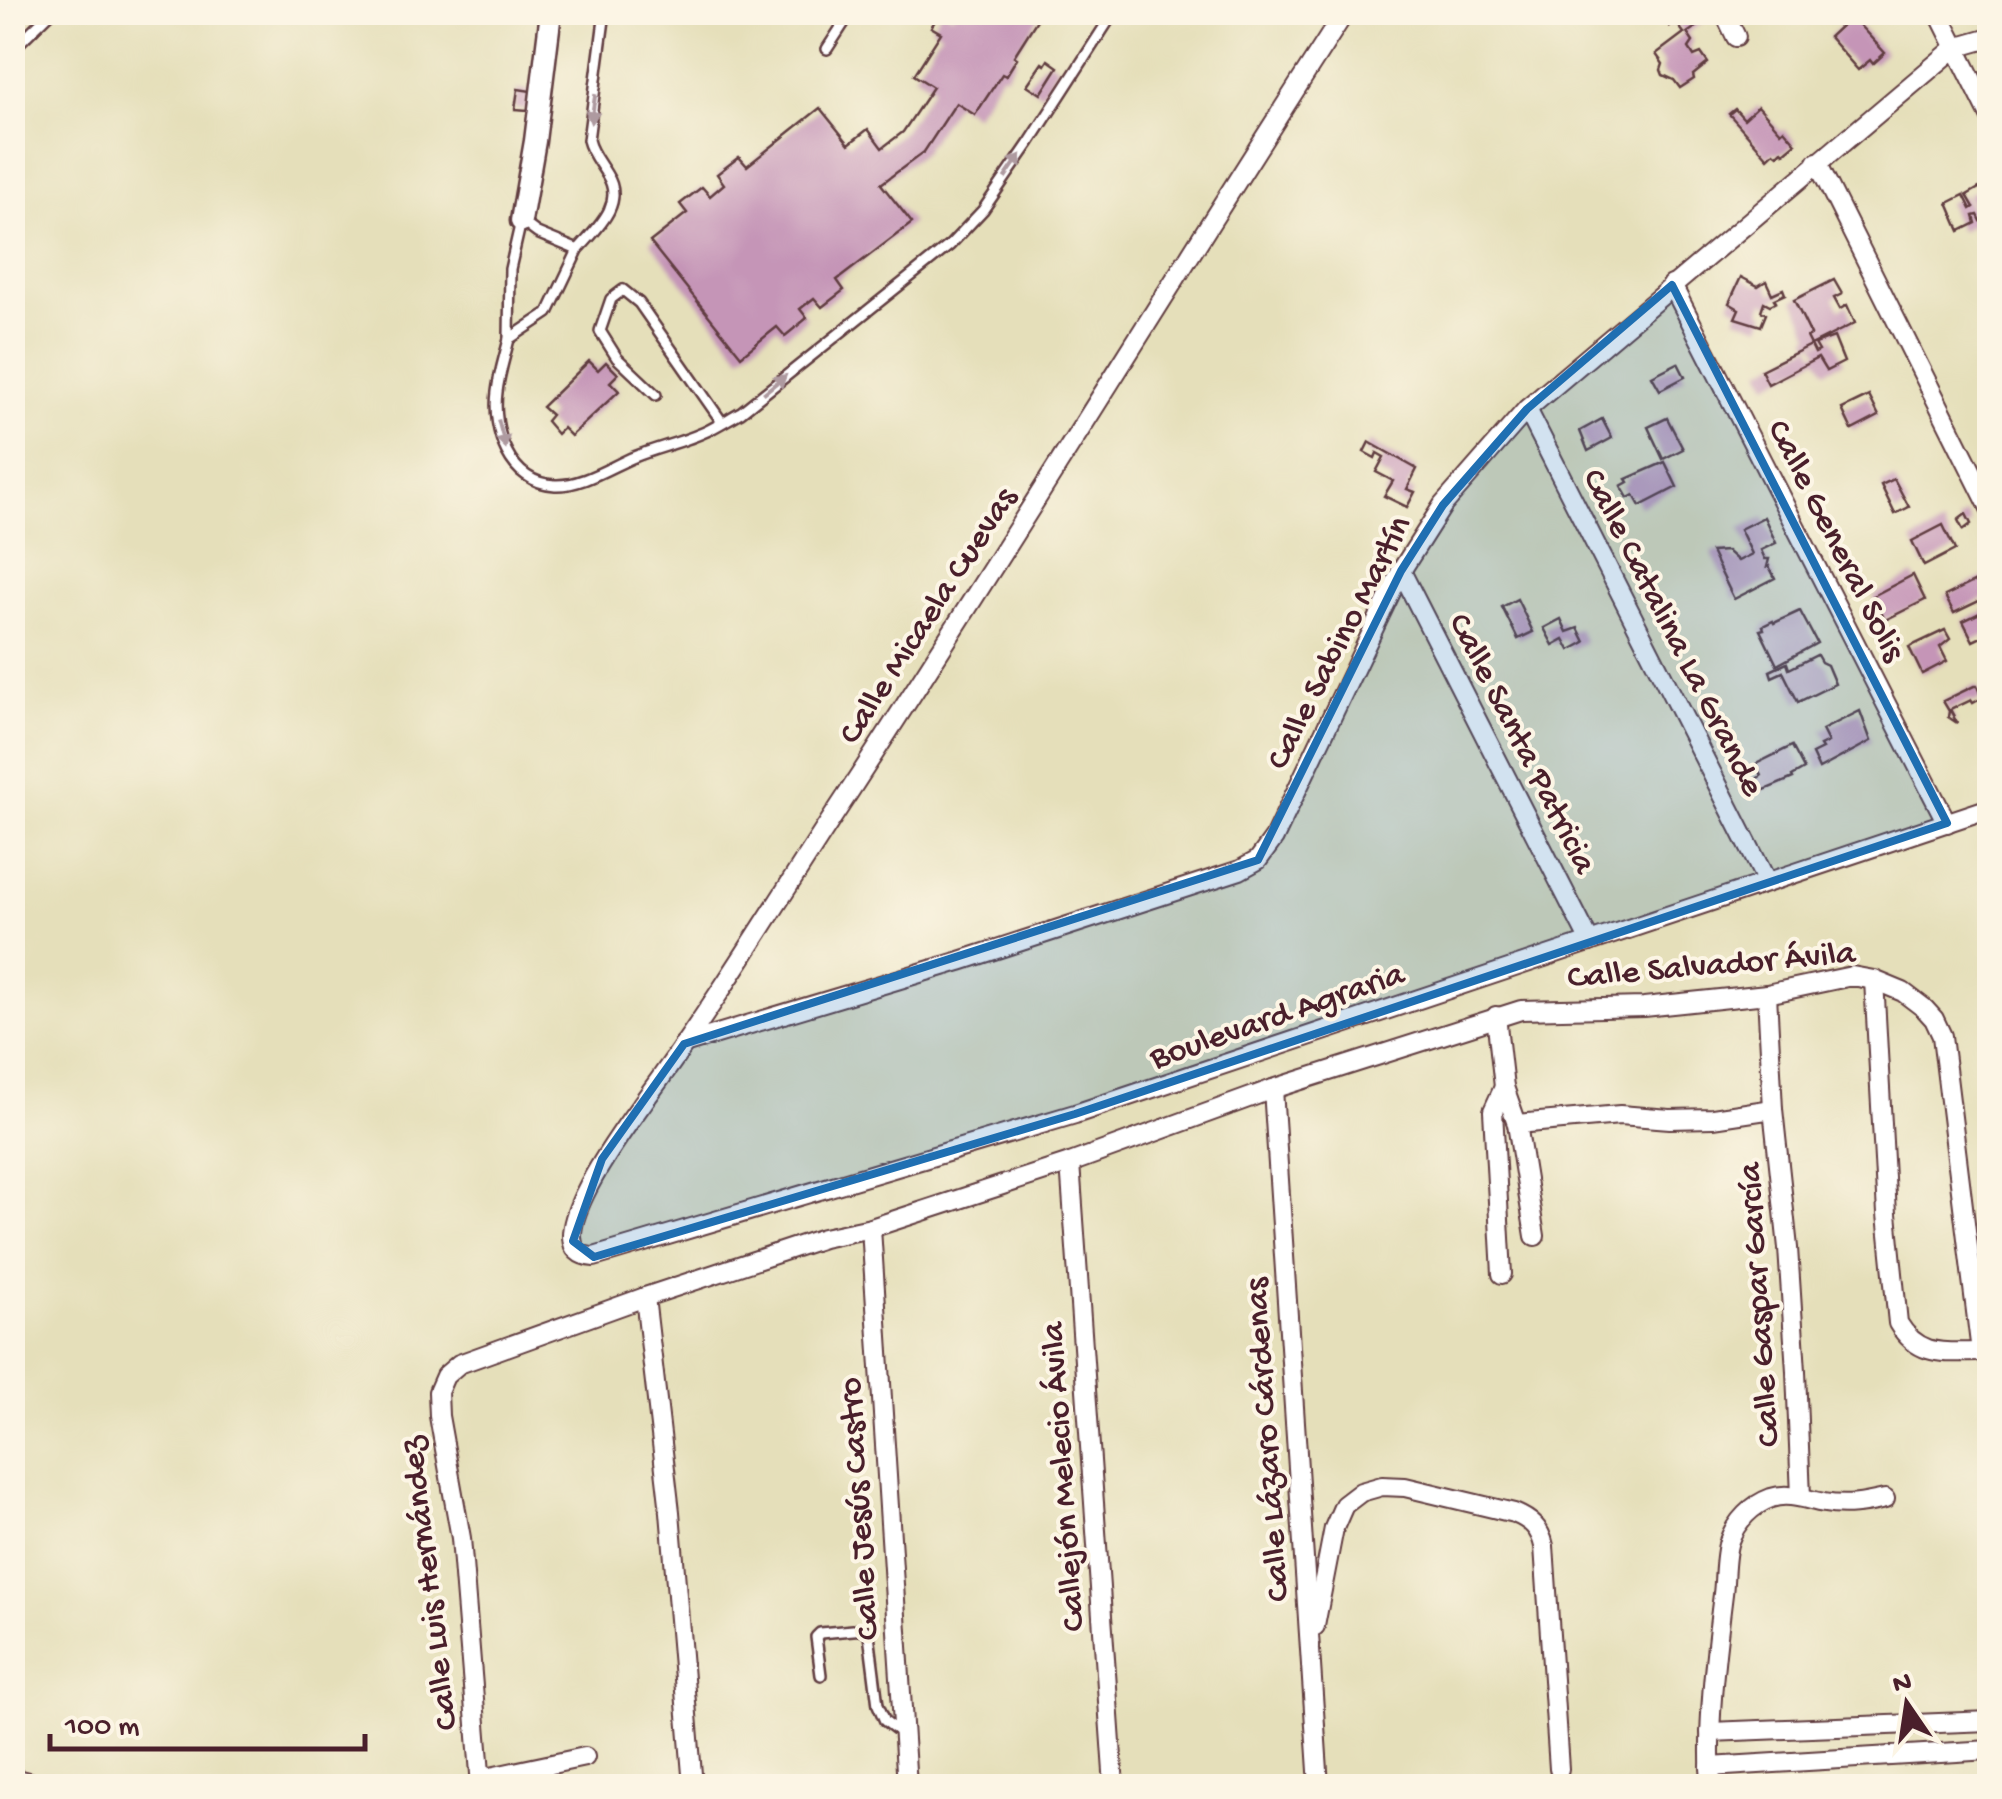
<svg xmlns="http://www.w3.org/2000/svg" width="2002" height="1799" font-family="'Gochi Hand',sans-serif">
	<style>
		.building { fill: #c595b7 }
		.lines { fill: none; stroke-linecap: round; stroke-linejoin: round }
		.service-casing { stroke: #613c40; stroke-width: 14 }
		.minor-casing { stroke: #613c40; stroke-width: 22 }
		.tertiary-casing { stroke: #613c40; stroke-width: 25 }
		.service { stroke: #fff; stroke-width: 9 }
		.minor { stroke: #fff; stroke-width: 18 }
		.tertiary { stroke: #fff; stroke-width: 20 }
		.oneway { fill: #ae9aa0 }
		.marked { fill: #1f6fb2; fill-opacity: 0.2; stroke: #1f6fb2; stroke-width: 8; stroke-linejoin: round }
		.labels { text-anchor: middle; stroke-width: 8; stroke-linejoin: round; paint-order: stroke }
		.street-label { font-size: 35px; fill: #4a1f2b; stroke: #fcf5e5 }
	</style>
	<rect width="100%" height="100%" fill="#fcf5e5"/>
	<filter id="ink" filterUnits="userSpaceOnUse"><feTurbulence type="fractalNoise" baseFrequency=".01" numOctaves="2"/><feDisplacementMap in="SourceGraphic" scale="20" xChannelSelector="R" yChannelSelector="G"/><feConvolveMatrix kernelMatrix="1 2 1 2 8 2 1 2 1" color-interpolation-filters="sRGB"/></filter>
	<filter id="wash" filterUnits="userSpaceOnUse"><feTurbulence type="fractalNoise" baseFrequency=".0048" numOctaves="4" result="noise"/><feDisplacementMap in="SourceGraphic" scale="40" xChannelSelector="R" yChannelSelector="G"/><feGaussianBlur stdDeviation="2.25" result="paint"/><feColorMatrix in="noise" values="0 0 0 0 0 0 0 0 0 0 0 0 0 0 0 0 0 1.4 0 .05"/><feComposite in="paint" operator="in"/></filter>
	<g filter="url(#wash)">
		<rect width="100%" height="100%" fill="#e5dfba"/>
		<g id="blocks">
			<!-- building -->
			<g class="building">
				<polygon points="941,12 948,12 952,16 954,12 1042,12 1014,56 1017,58 1006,76 1002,74 975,115 956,103 924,152 881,184 912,223 837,280 844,290 822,307 814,298 800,309 807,318 785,336 777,327 741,356 650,242 687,213 680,204 702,187 710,196 724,184 717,174 739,157 747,166 820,108 849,144 868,129 882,148 903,132 933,87 914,75 941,33 931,27"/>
				<polygon points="1683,12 1698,12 1703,22 1687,33 1693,42 1689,48 1694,56 1701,53 1708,63 1693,75 1694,79 1680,88 1674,80 1663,75 1661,70 1663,64 1656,54 1684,33 1675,21 1669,26 1667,21"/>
				<polygon points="1851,16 1885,53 1873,64 1870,60 1858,70 1829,37 1843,24 1841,21"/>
				<polygon points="1048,60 1058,67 1041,94 1027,85 1042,63 1045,65"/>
				<polygon points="518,89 531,91 528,110 515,109"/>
				<polygon points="1758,106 1781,132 1784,129 1796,143 1784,153 1782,151 1778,155 1774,152 1768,158 1729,114 1735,109 1744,119"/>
				<polygon points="1979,188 1985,189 1990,198 1990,216 1981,221 1978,215 1974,216 1976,223 1960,231 1948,203 1964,195 1971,209 1974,207 1967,195"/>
				<polygon points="1741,277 1758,286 1766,281 1772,294 1783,289 1785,294 1774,299 1776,302 1770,305 1764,302 1761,311 1766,314 1761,326 1735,318 1739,309 1729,303"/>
				<polygon points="1834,280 1842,294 1834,298 1840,309 1847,305 1855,323 1811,345 1815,353 1819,351 1815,344 1834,337 1844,362 1826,371 1818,358 1768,384 1761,370 1811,345 1807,337 1811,335 1794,300"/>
				<polygon points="589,361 598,370 606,362 618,374 610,382 619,391 571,436 563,428 557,434 546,421 551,415 542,407"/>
				<polygon points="1678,363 1685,377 1660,390 1652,376"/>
				<polygon points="1869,396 1879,416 1852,430 1842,409"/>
				<polygon points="1667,418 1683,449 1663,459 1648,427"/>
				<polygon points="1602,419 1612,438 1588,451 1580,431"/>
				<polygon points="1369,442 1417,469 1407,489 1415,492 1407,507 1384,496 1393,481 1376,472 1384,457 1377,453 1375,458 1364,452"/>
				<polygon points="1665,462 1677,487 1640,506 1634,495 1628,498 1621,486 1628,482 1626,479"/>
				<polygon points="1894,479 1909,507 1895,514 1881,485"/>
				<polygon points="1966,514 1971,524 1963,530 1958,520"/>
				<polygon points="1764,517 1776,543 1761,550 1765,559 1769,559 1767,567 1769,566 1775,578 1734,599 1711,552 1727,551 1738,561 1752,554 1740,529"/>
				<polygon points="1943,525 1955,550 1924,566 1912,541"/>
				<polygon points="1990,574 1990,599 1983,599 1954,613 1945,596"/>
				<polygon points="1913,575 1925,600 1885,620 1873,596"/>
				<polygon points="1517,599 1533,632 1518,639 1502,607"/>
				<polygon points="1990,608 1990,633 1973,641 1963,621"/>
				<polygon points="1800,611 1817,643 1777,665 1760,630 1764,629 1763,626 1773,621 1774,623"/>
				<polygon points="1561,619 1567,632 1578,628 1585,642 1570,650 1564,639 1553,645 1544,628"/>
				<polygon points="1945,630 1950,639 1940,647 1947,661 1922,674 1909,647"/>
				<polygon points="1817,655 1821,662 1827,665 1835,684 1798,702 1783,672 1772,677 1770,671 1787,663 1789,669"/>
				<polygon points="1974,686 1977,686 1982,698 1973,703 1971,700 1950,710 1957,723 1948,717 1949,711 1943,701"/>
				<polygon points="1860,711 1871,741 1819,769 1812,754 1822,749 1820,746 1828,742 1822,730"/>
				<polygon points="1792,746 1804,769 1792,776 1793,778 1760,792 1754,780 1761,776 1756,764"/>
			</g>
		</g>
	</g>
	<g filter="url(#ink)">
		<use href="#blocks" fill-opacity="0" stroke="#613c40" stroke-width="2.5"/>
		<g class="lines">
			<!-- service casing -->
			<g class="service-casing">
				<g id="service">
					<polyline points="827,49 851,12"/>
					<polyline points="12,50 51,12"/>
					<path d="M578,250L548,313L509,339L510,269L521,221L537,233L578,250C596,229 626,204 607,175C600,163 591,153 588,140L605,12"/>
					<path d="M509,339C505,356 499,374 497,392C492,430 509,483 555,485C582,486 610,467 634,457C658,447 684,442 707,431C719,425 730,418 741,412L950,245L983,210L1030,142L1114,12"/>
					<polyline points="656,395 617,358 600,331 611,299 623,290 639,303 722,422"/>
					<polyline points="821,1675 816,1637 820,1633 864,1629 869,1634 878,1705 885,1721 901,1733"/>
				</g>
			</g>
			<!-- minor casing -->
			<g class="minor-casing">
				<g id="minor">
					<path d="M1345,12C1178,271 1017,534 849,792C781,895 717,1002 644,1101C630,1121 528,1254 594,1257L1075,1114L1990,808"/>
					<polyline points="1724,12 1736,37"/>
					<polyline points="1938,12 1990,116"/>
					<polyline points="1817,162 1990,508"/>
					<polyline points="1672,285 1947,823"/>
					<polyline points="1527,409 1767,882"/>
					<polyline points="1401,571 1590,942"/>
					<path d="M1874,980L1887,1214L1898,1323C1919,1358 1945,1352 1981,1352"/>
					<polyline points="1767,994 1773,1109 1788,1248 1796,1371 1801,1497"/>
					<polyline points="1496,1016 1504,1087 1517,1124 1535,1236"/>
					<polyline points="684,1044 960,961 1240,870 1258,860 1274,838 1401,571 1443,505 1527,409 1955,48 1990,38"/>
					<polyline points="1273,1089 1319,1786"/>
					<polyline points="1517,1124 1620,1115 1670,1119 1713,1118 1773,1109"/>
					<polyline points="1070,1163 1114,1786"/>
					<polyline points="871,1228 907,1786"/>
					<polyline points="1502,1274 1493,1111 1504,1087"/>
					<polyline points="645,1297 670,1512 693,1786"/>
					<path d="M1315,1626L1334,1528L1344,1505L1361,1492L1382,1486L1405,1487L1514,1513C1531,1520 1540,1528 1544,1546L1559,1769"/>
					<polyline points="1710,1732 1990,1721"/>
					<polyline points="1710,1767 1990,1750"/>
					<polyline points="12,1778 43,1786"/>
					<polyline points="481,1779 585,1757"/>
					<polyline points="481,1786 461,1538 439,1416 438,1392 445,1376 459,1364 645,1297 823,1238 871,1228 1070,1163 1273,1089 1521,1010 1644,1007 1767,994 1852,976 1874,980 1903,992 1924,1008 1934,1019 1942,1036 1981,1352 1990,1351"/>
					<path d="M1711,1786C1707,1723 1715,1658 1723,1594C1725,1578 1724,1556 1729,1541C1736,1521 1752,1505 1771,1498C1789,1492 1807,1500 1824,1503C1845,1507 1864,1504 1885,1499"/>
				</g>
			</g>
			<!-- tertiary casing -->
			<g class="tertiary-casing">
				<polyline id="tertiary" points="521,221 535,141 551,12"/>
			</g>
			<!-- service -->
			<use href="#service" class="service"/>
			<!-- minor -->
			<use href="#minor" class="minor"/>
			<!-- tertiary -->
			<use href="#tertiary" class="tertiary"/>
		</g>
		<!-- one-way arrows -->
		<defs><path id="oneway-solid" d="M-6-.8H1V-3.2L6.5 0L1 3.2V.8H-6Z" transform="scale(2.5)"/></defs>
		<g class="oneway">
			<use href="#oneway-solid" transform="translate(593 109) rotate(99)"/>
			<use href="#oneway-solid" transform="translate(1013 166) rotate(-55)"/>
			<use href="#oneway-solid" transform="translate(775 384) rotate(-39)"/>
			<use href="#oneway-solid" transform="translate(502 434) rotate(75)"/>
		</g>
	</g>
	<!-- marked area -->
	<path class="marked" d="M1672,285L1947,823L1075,1114L594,1257L573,1241L602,1159L684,1044L1258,860L1401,571L1443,505L1527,409Z"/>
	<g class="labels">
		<!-- street labels -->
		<g class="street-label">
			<text transform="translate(1839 539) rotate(63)" y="12">Calle General Solis</text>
			<text transform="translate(925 614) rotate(-57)" y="12">Calle Micaela Cuevas</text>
			<text transform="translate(1676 631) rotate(63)" y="12">Calle Catalina La Grande</text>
			<text transform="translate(1336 641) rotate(-63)" y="12">Calle Sabino Martín</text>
			<text transform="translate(1525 742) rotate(63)" y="12">Calle Santa Patricia</text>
			<text transform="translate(1711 962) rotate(-5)" y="12">Calle Salvador Ávila</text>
			<text transform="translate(1276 1013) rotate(-19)" y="12">Boulevard Agraria</text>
			<text transform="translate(1756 1305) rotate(-94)" y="12">Calle Gaspar García</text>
			<text transform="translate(1264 1440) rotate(-94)" y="12">Calle Lázaro Cárdenas</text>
			<text transform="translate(1060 1477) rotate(-94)" y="12">Callejón Melecio Ávila</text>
			<text transform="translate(856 1509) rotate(-94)" y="12">Calle Jesús Castro</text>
			<text transform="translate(426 1584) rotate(-97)" y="12">Calle Luis Hernández</text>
		</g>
	</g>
	<!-- margin -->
	<rect width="2002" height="1799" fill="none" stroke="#fcf5e5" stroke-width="50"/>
	<!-- north arrow -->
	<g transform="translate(1907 1704) rotate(347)" stroke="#fcf5e5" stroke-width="8" paint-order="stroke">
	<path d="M0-8L18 38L0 25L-18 38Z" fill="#4a1f2b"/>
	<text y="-15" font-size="28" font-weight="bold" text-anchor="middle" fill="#4a1f2b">N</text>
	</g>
	<!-- scale -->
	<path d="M50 1734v15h315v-15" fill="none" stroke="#4a1f2b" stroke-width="5"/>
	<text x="65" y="1734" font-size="30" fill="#4a1f2b" stroke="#fcf5e5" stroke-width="8" paint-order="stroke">100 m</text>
</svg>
